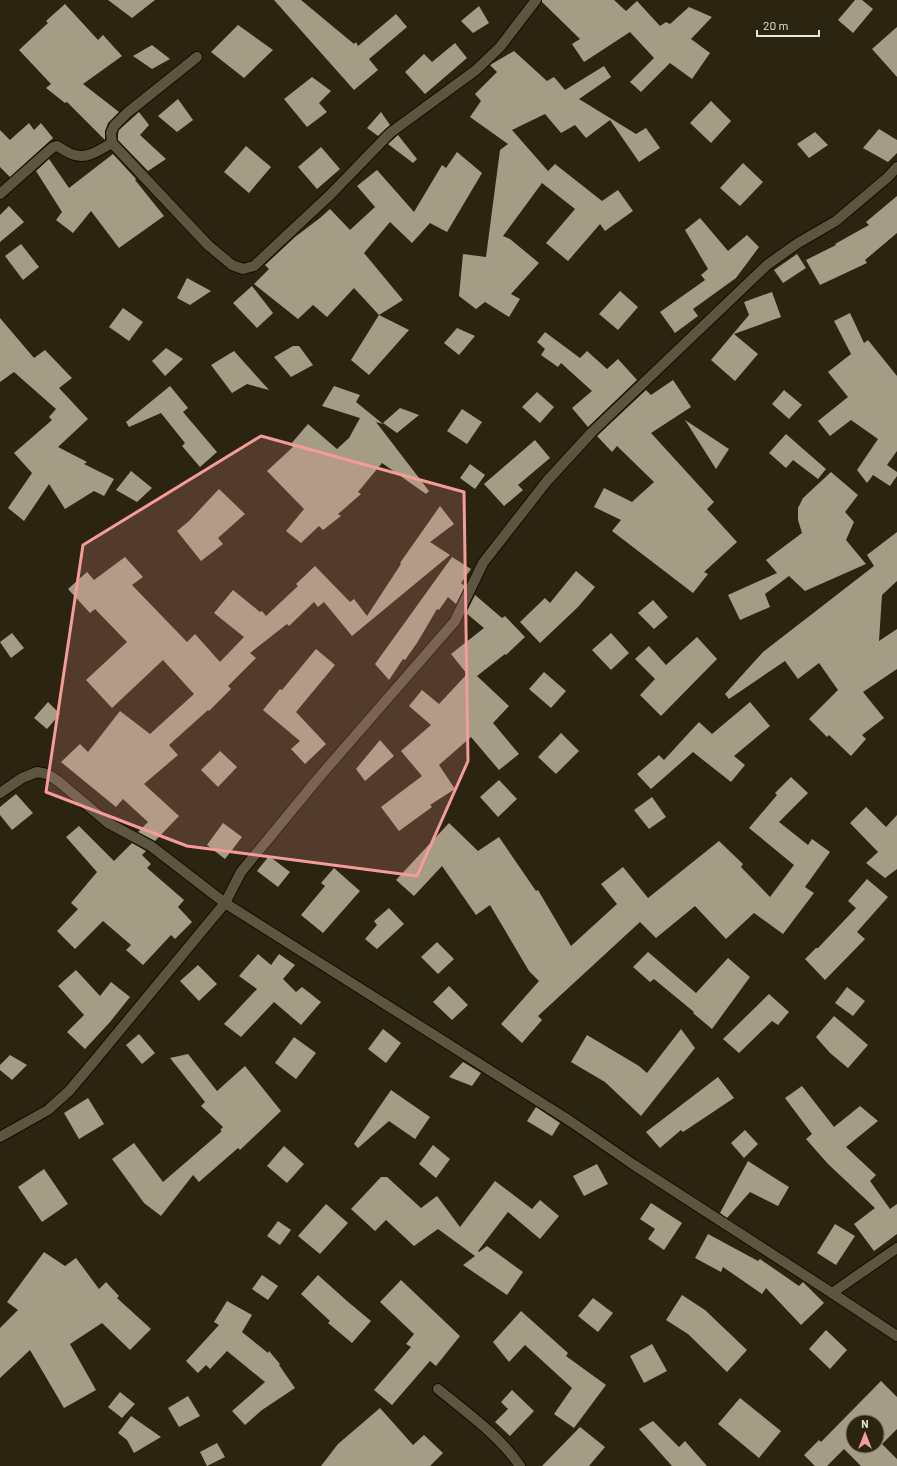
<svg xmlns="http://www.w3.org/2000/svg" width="897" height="1466" font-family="Barlow,sans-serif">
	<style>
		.building { fill: #a49c85; fill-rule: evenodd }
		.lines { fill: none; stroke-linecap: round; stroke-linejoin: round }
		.street-casing { stroke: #140d00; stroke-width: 12 }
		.street { stroke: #5d5540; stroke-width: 10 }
		.marked { fill: #f59b98; fill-opacity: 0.2; stroke: #f59b98; stroke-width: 3; stroke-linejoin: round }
	</style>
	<rect width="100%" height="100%" fill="#2b2411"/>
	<!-- building -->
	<g class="building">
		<polygon points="108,0 155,0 132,18"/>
		<polygon points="274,0 301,0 354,44 356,42 358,46 396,14 407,27 369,59 378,70 354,90"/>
		<polygon points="542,0 614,0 626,11 637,1 660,26 666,22 670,24 689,7 712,17 691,39 710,53 692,79 670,63 641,92 630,82 654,58 630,32 584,62 572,44 580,39 542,2"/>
		<polygon points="855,0 862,0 873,9 853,33 838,20"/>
		<polygon points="65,4 98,40 103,35 122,56 83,84 119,112 108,123 105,131 105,140 67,102 65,103 46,88 51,84 19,50 48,23 46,21"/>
		<polygon points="479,6 489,23 473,33 461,21"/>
		<polygon points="238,25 273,50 244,78 211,52"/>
		<polygon points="897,27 897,77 872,49"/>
		<polygon points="455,43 467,58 425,94 405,72 424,54 432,62"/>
		<polygon points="152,45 170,59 152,69 133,56"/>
		<polygon points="514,51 547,81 554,77 565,90 604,66 611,77 579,99 636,134 646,128 660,148 639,162 610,120 586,138 575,125 561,133 545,114 512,130 548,171 555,164 602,201 618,190 633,211 605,231 600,224 568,261 546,243 575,209 542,183 503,236 510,239 539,263 511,294 520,299 509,317 485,302 476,309 459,296 463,254 486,257 500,150 508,144 470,117 481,101 475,94 497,72 490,65"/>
		<polygon points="312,77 331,91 319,103 327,112 307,127 284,99"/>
		<polygon points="178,99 193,120 177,132 158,116"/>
		<polygon points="711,101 731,121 711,143 690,123"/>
		<polygon points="139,112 149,125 140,135 166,159 148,171 118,140 118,134 119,130"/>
		<polygon points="381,112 390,125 378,136 367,128"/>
		<polygon points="29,123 34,130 41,123 53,138 10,177 0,167 0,130 10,140"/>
		<polygon points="879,129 897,140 897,153 888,162 863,148"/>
		<polygon points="815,132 828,145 809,158 797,144"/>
		<polygon points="398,135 417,159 413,163 388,144"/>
		<polygon points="246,146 271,167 249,193 224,172"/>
		<polygon points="321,147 340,169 317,189 298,167"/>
		<polygon points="457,152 482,173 447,232 430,223 412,243 390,222 364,253 403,300 379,315 354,288 327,317 313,305 298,319 254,284 269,269 265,265 295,237 320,218 330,209 350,230 375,207 357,186 377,170 414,212 442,165 446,168"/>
		<polygon points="113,154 136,179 135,180 164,216 119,248 91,211 73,233 56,220 62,212 36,171 49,159 69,188"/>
		<polygon points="743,163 763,182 740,206 720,188"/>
		<polygon points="897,196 897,233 865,260 867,263 820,285 806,260 836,245 835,244 869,225 866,222"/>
		<polygon points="9,206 24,222 0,242 0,215"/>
		<polygon points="700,218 728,251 747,235 759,247 736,278 693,309 698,316 675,333 660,312 705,280 701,275 708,269 685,230"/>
		<polygon points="21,244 39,267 23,280 5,256"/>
		<polygon points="797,254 806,268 783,283 774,270"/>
		<polygon points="187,278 211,291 190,305 177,298"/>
		<polygon points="252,286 273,313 257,328 233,303"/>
		<polygon points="620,291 638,307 618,330 599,314"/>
		<polygon points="772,292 781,317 734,334 758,354 735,381 711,360 749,315 744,302"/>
		<polygon points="123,308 143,322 129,341 109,327"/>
		<polygon points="850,313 864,343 868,340 897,376 897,451 887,465 897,472 897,476 890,486 873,475 867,483 857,470 878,439 851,420 830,436 818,421 848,397 828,372 851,354 834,321"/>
		<polygon points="379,315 409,330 369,375 351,360"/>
		<polygon points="0,318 34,358 45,350 72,378 59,388 88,419 58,447 87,462 84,464 114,479 104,496 94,491 65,509 49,484 24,521 8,508 32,473 14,453 52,420 49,417 56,409 14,372 0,382"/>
		<polygon points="457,328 475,336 459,355 444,343"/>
		<polygon points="545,332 580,358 587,351 607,369 618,359 637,380 588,427 572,408 592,391 561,363 558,367 541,355 545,349 537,342"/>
		<polygon points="293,346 299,346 313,365 291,377 274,357"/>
		<polygon points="166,348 183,359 165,376 152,361"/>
		<polygon points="234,351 269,390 247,384 232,393 211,365"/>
		<polygon points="673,380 691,407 651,433 714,502 707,509 737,542 704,572 708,574 693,593 612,531 621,520 594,507 604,488 632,502 654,482 617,446 612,452 597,436 646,390 651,395"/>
		<polygon points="170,386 188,408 183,412 217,452 200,467 182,446 185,443 161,413 129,427 126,422"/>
		<polygon points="334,386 360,395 356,402 383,424 376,422 429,491 426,494 382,463 358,492 361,494 338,514 341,516 323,530 319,526 301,543 286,531 304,509 267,471 293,447 290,445 308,424 337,449 349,438 360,418 322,406"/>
		<polygon points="784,390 802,405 789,419 772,404"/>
		<polygon points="537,392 554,407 540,423 522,407"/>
		<polygon points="400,408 419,415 397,433 383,423"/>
		<polygon points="462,409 482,422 467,444 447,431"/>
		<polygon points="685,420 729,449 716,469"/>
		<polygon points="786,434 826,469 818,479 793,460 786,468 769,453"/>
		<polygon points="535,440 550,458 518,485 523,490 504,506 484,484"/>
		<polygon points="470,464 485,475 475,489 460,478"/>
		<polygon points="131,471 152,488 137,502 116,490"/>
		<polygon points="831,472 858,495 845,512 854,522 846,540 866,564 805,591 789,576 765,594 770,607 740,620 728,595 777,573 766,560 802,533 798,520 798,508 803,498"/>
		<polygon points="219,489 245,514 218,538 223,544 201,561 177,531 189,521"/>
		<polygon points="440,506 454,524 430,542 450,555 352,636 324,602 318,607 314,602 289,626 287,624 250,653 256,658 228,686 231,689 209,711 208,710 169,745 178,755 144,784 179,816 155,841 138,832 148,822 123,799 116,807 61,762 80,744 88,752 120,711 150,734 194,694 163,660 112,708 86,680 127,642 95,609 90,613 68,589 87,572 94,580 125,557 143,577 132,585 187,642 195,634 220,662 244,637 214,613 233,590 260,612 262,611 266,616 298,586 296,584 315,566 350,602 354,599 367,616 401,564 400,563"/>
		<polygon points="897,532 897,581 882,595 879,641 897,629 897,669 863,692 884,718 862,735 866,739 851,756 829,735 827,737 809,719 838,690 819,663 798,679 785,661 729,699 725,694 763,652 874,566 867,555"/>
		<polygon points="452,557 471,569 461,583 465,586 456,604 448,597 439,610 437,609 417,643 405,660 403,659 389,680 375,664"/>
		<polygon points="576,571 595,587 578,607 540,643 520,622 545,598 550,603"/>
		<polygon points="475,595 502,618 505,616 525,637 506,655 505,654 477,676 509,706 493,723 519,754 499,770 471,737 439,765 455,789 430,805 432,807 399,831 381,807 422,776 401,751 431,725 409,706 422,690 439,704 467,674 451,654 484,628 466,613"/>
		<polygon points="653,600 668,617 654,629 638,613"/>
		<polygon points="12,633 24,648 11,658 0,642"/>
		<polygon points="611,633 629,653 611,670 592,650"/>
		<polygon points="697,637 717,659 661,716 640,695 655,679 635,659 649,646 666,665"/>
		<polygon points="316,649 335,665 296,712 326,744 305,764 291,749 300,741 263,710 280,689 282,690"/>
		<polygon points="544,672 566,691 551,708 529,689"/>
		<polygon points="48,702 60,714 47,729 34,718"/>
		<polygon points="750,702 770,726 734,756 745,765 731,782 693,752 651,789 637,774 659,755 664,760 699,722 712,734"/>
		<polygon points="561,733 579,751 556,774 538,757"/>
		<polygon points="380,740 394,756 365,781 356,769"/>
		<polygon points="220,751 237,767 218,787 201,770"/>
		<polygon points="791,777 808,793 779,822 808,845 812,839 830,852 805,887 814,893 783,934 754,913 726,939 695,906 656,938 640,922 538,1016 542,1020 522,1043 501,1024 539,981 529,971 490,905 476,915 442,866 414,896 396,880 449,823 478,851 499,837 536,891 538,890 571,946 617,904 601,884 623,867 648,898 719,841 743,864 741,867 770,897 794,865 749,828 777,795 775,793"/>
		<polygon points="499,780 517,799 498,817 480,797"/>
		<polygon points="16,794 33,813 12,830 0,815 0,807"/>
		<polygon points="652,797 666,817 649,829 634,810"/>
		<polygon points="866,807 886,827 897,815 897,869 885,878 866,863 878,852 850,823"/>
		<polygon points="223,823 242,837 225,859 207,845"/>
		<polygon points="79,826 114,861 132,843 146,851 142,855 151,864 147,868 184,900 178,907 192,922 175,939 171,935 143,965 126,950 131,945 103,921 75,949 57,931 78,909 71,903 97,872 66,837"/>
		<polygon points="269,856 290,872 278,887 257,871"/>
		<polygon points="334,868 360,891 323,933 301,915 325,886 321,883"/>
		<polygon points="867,879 888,897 857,932 865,939 825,980 805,959 816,948 818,948 856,908 848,901"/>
		<polygon points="389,908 404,924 377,949 365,939 377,925 374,921"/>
		<polygon points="437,942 454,959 438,974 421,957"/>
		<polygon points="648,952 696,993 728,958 750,977 712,1029 693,1013 694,1012 654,979 650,982 633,967"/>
		<polygon points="258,954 271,965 279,954 295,965 283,979 296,992 302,987 321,1002 301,1025 274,1002 241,1037 224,1024 257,989 239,976"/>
		<polygon points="198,965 217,984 199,1001 180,981"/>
		<polygon points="76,970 100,996 111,982 130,997 110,1022 85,1049 67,1032 84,1015 58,986"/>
		<polygon points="449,986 468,1005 452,1020 433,1002"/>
		<polygon points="847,987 865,1001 853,1016 835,1003"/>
		<polygon points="769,994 789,1012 778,1025 772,1021 739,1053 723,1039"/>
		<polygon points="834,1016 868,1045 848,1068 830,1053 816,1037"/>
		<polygon points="383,1029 401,1043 386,1063 368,1049"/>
		<polygon points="681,1029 695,1048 641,1116 605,1082 571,1062 587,1035 639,1066 647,1073"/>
		<polygon points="139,1034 155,1053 142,1064 126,1045"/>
		<polygon points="294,1037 316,1053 296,1079 275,1063"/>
		<polygon points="188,1054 217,1091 245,1066 281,1111 240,1150 238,1148 199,1182 193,1175 161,1216 144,1203 112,1159 134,1143 163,1182 222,1131 220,1130 223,1127 201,1106 205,1102 170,1058"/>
		<polygon points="10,1055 27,1065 12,1080 0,1070 0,1065"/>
		<polygon points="463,1062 481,1073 472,1086 449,1077"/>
		<polygon points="718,1077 734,1098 683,1132 681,1130 660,1148 646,1132"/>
		<polygon points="802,1086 834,1127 860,1106 878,1121 846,1147 876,1175 870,1181 890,1209 897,1204 897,1234 874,1251 854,1224 875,1208 828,1164 806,1139 812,1134 785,1098"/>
		<polygon points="391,1090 430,1117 415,1139 389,1121 358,1148 354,1144"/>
		<polygon points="88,1098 104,1124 79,1139 64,1113"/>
		<polygon points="536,1107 560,1123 552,1136 527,1121"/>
		<polygon points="745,1130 758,1144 744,1158 731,1143"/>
		<polygon points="433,1145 450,1159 436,1178 419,1164"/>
		<polygon points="284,1146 304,1164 287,1183 267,1166"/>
		<polygon points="748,1161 789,1187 778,1206 750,1192 727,1218 720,1213"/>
		<polygon points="597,1164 608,1184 584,1196 573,1176"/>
		<polygon points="44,1169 68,1204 42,1222 18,1187"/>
		<polygon points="381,1177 387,1177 421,1208 437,1196 460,1227 495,1181 532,1209 540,1200 559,1216 540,1239 508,1212 478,1251 479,1252 487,1246 523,1272 507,1295 463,1265 475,1256 438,1229 414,1246 386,1220 375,1231 351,1209"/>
		<polygon points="651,1203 682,1223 664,1250 648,1239 655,1229 640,1219"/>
		<polygon points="326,1204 348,1223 320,1254 298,1236"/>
		<polygon points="278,1221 291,1230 280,1245 267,1236"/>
		<polygon points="835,1224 855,1236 836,1265 817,1253"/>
		<polygon points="708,1234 758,1261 760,1259 799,1286 803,1282 824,1303 801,1325 766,1288 762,1294 723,1267 721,1272 695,1258"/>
		<polygon points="44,1252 65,1266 76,1258 99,1289 106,1282 119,1296 117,1298 151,1329 130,1350 102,1323 70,1344 96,1390 64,1408 30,1350 0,1378 0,1328 18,1310 7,1302"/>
		<polygon points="262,1275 278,1286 268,1300 252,1289"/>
		<polygon points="318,1275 347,1301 371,1321 352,1343 328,1323 330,1321 301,1294"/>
		<polygon points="401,1280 460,1336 436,1366 430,1361 392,1405 374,1390 411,1347 406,1344 414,1334 380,1302"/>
		<polygon points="682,1295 705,1310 747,1350 727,1372 688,1334 666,1320"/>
		<polygon points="593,1298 613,1313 598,1332 578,1316"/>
		<polygon points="227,1301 252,1315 242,1332 268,1353 269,1351 280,1364 279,1365 295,1388 262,1410 245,1425 232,1411 265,1382 227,1351 210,1369 206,1365 198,1373 186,1361 219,1325 214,1322"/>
		<polygon points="521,1311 568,1353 566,1356 606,1385 574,1428 554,1414 572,1388 525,1345 509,1362 493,1342"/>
		<polygon points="826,1330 847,1350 830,1369 809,1349"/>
		<polygon points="652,1344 667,1371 644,1383 630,1356"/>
		<path d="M881,1381L897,1397V1429L882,1444L897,1459V1466H861L844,1449L827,1466H815L804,1455L819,1440L821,1442ZM853,1422H877V1446H853Z"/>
		<polygon points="512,1390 534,1411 510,1436 495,1422 508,1409 501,1402"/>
		<polygon points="120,1392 135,1404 122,1418 108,1407"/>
		<polygon points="188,1396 200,1416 179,1427 168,1408"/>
		<polygon points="740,1398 781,1431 759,1458 718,1424"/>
		<polygon points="380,1408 413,1445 424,1435 443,1453 430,1466 321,1466 338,1444"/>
		<polygon points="131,1416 161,1437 134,1453 127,1440 118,1433"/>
		<polygon points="653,1421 679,1447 685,1441 707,1466 672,1466 639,1429"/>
		<polygon points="580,1427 605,1447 589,1466 542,1466"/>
		<polygon points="217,1443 225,1457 207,1466 200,1452"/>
	</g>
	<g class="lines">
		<!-- street casing -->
		<g class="street-casing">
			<g id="street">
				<polyline points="197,57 127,113 114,126 111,133 112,143 208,245 232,265 243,269 254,266 331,194 390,133 476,70 500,47 536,0"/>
				<path d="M0,194L53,147L57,146C63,149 69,154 75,155C88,159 101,149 112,143"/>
				<polyline points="0,793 22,778 37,772 47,774 58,781 108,823 151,846 225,903 570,1121 634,1165 832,1293 897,1336"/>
				<polyline points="0,1137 48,1110 69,1091 91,1065 225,903 241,872 321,775 455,621 483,563 547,481 592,432 767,265 798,243 836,221 888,177 897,167"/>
				<polyline points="832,1293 897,1248"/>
				<path d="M438,1389C466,1412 499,1435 520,1466"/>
			</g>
		</g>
		<!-- street -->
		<use href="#street" class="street"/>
	</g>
	<!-- marked area -->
	<path class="marked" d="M261,436L464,492L468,761L417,876L187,846L46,792L83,545Z"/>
	<!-- north arrow -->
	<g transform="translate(865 1434)"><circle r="19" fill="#2b2411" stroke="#777161"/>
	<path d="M0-3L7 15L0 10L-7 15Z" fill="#f59b98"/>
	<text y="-6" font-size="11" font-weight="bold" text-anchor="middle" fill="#e9e4d8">N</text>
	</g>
	<!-- scale -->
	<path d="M757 30v6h62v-6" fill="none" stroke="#e9e4d8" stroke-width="2"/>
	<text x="763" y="30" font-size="12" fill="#e9e4d8" stroke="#2b2411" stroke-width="3" paint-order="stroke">20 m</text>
</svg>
